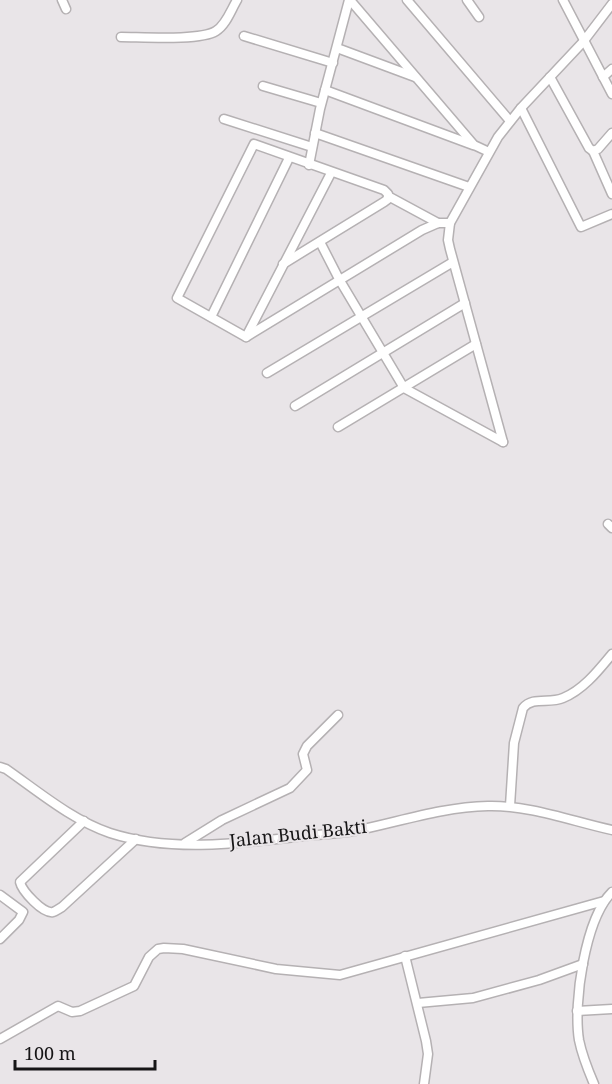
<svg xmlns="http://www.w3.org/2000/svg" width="612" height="1084" font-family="'Noto Serif',serif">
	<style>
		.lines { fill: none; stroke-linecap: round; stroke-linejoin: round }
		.street-casing { stroke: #b5b1b3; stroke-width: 11 }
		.street { stroke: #fff; stroke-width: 8 }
		.labels { text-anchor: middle; stroke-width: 4.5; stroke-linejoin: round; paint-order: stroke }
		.street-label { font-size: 18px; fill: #161516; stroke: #e9e5e8 }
	</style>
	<rect width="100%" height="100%" fill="#e9e5e8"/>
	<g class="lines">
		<!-- street casing -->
		<g class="street-casing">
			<g id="street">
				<polyline points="62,0 66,9"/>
				<polyline points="350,0 474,145 489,152"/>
				<polyline points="407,0 510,121"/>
				<polyline points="467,0 479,17"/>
				<polyline points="563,0 612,94"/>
				<polyline points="244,36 333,63"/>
				<path d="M121,37C142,37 200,41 216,31C226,25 231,10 237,0"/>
				<polyline points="337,48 415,77"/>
				<polyline points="550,77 589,148 593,151 598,149 612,133"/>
				<polyline points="603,77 612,69"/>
				<polyline points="263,86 321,103"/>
				<polyline points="325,90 473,145"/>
				<polyline points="521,108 581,227 612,214"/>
				<polyline points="224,119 312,147"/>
				<polyline points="315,133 469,187"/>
				<polyline points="593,151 612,194"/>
				<polyline points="309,165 320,109 349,0"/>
				<polyline points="388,196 438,223"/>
				<polyline points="320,242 339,279 404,388 503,442"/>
				<polyline points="211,317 289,158"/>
				<polyline points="247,335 331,173"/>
				<polyline points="246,337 177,298 254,144 384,190 388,194 388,199 384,202 283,264"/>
				<polyline points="246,337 422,230 438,223 450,223"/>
				<polyline points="267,373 453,262"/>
				<polyline points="295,406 465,303"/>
				<polyline points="338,427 476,344"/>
				<polyline points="503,442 450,249 448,240 450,223 498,137 521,108 583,42 612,4"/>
				<polyline points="608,524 612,528"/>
				<path d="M0,767L6,769C39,792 72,820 110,833C169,852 235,844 295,837C314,835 335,834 354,831C399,822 442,807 488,806C530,805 571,821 612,830"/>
				<path d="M510,806L514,743L523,708C533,696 549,704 563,698C583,690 598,671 612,654"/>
				<path d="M84,821L20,882C22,891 43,914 53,912C54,912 62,907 62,907L136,839"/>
				<polyline points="185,843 222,820 290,788 307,770 303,754 307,746 338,715"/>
				<polyline points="0,895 23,912 19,920 0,939"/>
				<polyline points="405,956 426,1041 428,1054 424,1084"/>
				<polyline points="418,1003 473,998 539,980 583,964"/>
				<polyline points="577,1011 612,1009"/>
				<polyline points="0,1039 58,1006 72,1012 80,1011 134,986 149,957 158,949 164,948 183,949 276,969 340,975 604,901"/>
				<path d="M594,1084C588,1070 582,1055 579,1040C573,1003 585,919 612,892"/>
			</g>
		</g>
		<!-- street -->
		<use href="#street" class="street"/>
	</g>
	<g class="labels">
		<!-- street labels -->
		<g class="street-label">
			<text transform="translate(298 834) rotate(-6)" y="6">Jalan Budi Bakti</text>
		</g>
	</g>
	<!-- scale -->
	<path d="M15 1060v9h140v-9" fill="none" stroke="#161516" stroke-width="3"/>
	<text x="24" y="1060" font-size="18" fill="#161516" stroke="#e9e5e8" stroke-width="4.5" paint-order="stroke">100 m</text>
</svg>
